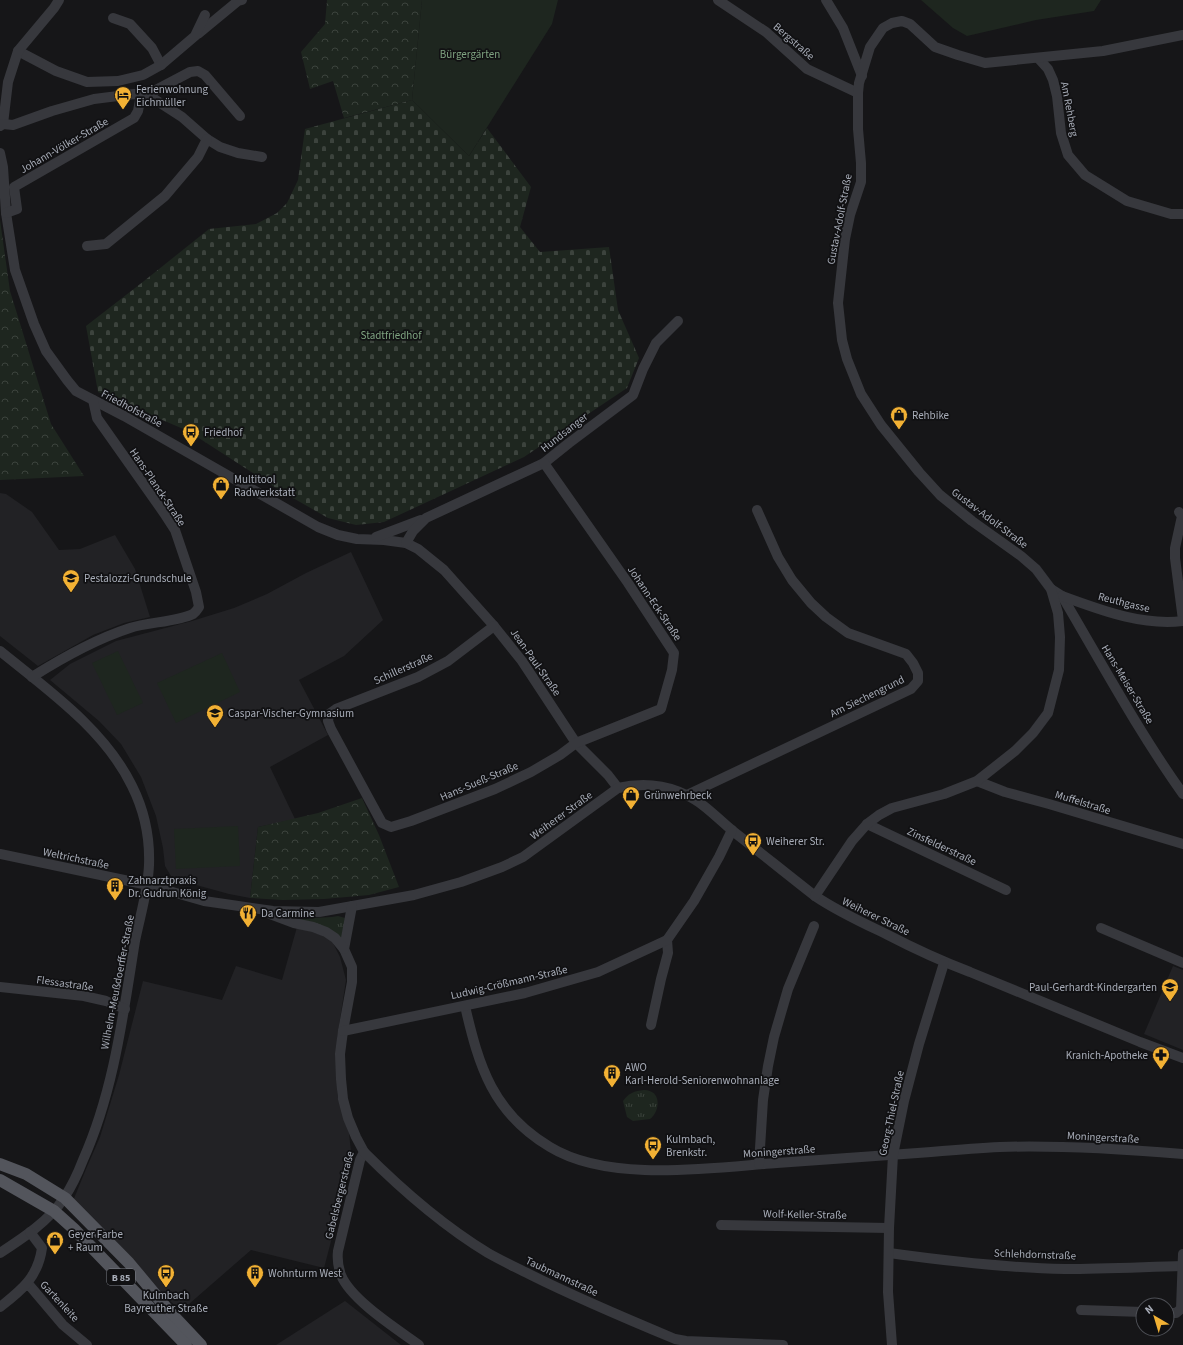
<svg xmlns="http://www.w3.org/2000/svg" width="1183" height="1345" font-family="'Source Sans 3',sans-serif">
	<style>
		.built { fill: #222225 }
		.grass { fill: url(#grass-tufts) }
		.forest { fill: url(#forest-crowns) }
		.cemetery { fill: url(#cemetery-stones) }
		.garden { fill: #1e261f }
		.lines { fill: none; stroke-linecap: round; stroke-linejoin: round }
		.minor { stroke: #37383d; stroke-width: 10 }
		.major { stroke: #53555c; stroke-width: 12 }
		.labels { text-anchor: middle; stroke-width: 3.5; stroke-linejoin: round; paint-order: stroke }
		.shield { fill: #111113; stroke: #7b7e86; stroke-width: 1 }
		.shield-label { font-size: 10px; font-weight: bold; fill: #a8adb8 }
		.street-label { font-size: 11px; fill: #a8adb8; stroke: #111113 }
		.park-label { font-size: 11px; fill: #7fa381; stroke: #111113 }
		.poi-label { font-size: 11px; fill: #a8adb8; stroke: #111113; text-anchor: start }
	</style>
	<defs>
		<pattern id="grass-tufts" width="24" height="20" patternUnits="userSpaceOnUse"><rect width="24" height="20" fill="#1e261f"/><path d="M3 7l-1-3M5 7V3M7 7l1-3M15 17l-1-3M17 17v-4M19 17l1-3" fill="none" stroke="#3c433d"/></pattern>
		<pattern id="forest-crowns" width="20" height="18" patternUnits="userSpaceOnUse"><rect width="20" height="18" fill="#1e261f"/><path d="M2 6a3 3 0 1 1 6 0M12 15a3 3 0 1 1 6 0" fill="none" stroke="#3c433d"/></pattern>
		<pattern id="cemetery-stones" width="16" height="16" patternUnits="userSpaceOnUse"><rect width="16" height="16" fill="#1e261f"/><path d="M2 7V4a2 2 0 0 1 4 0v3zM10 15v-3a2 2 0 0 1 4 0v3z" fill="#3c433d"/></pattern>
	</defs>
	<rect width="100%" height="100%" fill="#161618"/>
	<!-- built -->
	<g class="built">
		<polygon points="0,493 6,494 32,512 59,550 80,549 115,535 135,569 150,617 124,623 93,635 38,666 0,636"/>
		<polygon points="351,552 383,620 344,656 299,680 328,735 270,767 295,819 258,827 250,898 229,894 189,883 171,876 165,866 163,848 156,816 141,777 121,744 99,721 50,680 70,664 116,641 192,621 234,608 267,594 306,573"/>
		<polygon points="297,927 321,935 332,941 340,957 346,980 337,1039 337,1095 349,1133 352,1161 324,1268 251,1250 181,1311 158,1290 73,1201 86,1169 100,1137 119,1075 143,981 222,1000 236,966 282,980"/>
		<polygon points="1173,966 1183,970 1183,1050 1144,1034"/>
		<polygon points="345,1301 401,1345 276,1345"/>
	</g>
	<!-- grass -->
	<g class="grass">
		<polygon points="338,916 345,918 342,939 297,919 332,917"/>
		<path d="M644,1090C661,1090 661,1110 650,1119L633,1121L627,1117L623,1101C629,1093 634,1091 644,1090Z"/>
	</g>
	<!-- forest -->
	<g class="forest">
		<polygon points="327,0 422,0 412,100 344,118 333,81 310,89 301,52 325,24"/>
		<polygon points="0,220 10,291 51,424 84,476 0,480"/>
		<polygon points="362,798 379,835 399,887 369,895 324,899 283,900 250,898 258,827 318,813"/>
	</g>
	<!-- cemetery -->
	<polygon class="cemetery" points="412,100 469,156 487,128 531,187 520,227 540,252 609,247 618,310 639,358 627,388 524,457 384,522 356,525 328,518 279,490 188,431 146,413 126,402 98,392 86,326 144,281 209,229 256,224 277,213 287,203 298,180 305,129"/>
	<!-- garden -->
	<g class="garden">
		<polygon points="422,0 558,0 552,24 469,156 412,100"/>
		<polygon points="921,0 1101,0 1094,11 1036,20 967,36 953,28"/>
		<polygon points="118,651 143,703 117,715 92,663"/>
		<polygon points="222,653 240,692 176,723 157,683"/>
		<polygon points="238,826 240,866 176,869 174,829"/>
	</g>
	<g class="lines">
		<!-- minor -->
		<g class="minor">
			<polyline points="718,0 766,32 807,69 858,93"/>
			<polyline points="826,0 843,28 862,76"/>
			<polyline points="113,18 130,24 152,48 161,65"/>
			<polyline points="198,34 238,1 242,0"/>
			<polyline points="18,51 56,71 87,82 118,81 143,75 161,65 195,36 205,15"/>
			<polyline points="1038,58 1048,69 1053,80 1057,96 1061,133 1068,155 1085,175 1127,201 1171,214 1183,214"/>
			<polyline points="3,124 8,82 18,51 54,8 59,0"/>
			<polyline points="0,126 3,124 13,125 52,111 94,99 134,94 151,97 182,117 207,139 220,147 238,153 262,157"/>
			<polyline points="0,153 3,167 6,213 15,270 34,324 46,351 67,380 76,391 124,416 318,527 338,535 357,539 384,540 406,543 418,549 444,570 494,626 522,661 576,743 608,775 618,788"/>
			<polyline points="6,213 17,209 14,187 134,118 138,111 141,95 154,91 190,72 198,71 205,75 240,116"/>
			<polyline points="87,246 106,244 165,196 198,157 207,139"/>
			<polyline points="1179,512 1182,516 1175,548 1175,558 1183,620"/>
			<polyline points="376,537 421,520"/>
			<polyline points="406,543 413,531 426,518 544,463 569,443 633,395 643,369 656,343 678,321"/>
			<path d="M1051,589L1062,596C1101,662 1138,731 1183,794"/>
			<path d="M1062,596C1101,610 1141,626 1183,621"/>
			<polyline points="494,626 448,661 418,677 336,709 329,714 328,721 331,729 382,823 391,827 411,821 495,789 531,772 560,755 576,743 661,709 672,670 674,653 628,583 544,463"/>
			<path d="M0,651C48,690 105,730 132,786C144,810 150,838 149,865C148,891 140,916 135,941C123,1015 114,1091 83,1160C78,1173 72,1186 64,1198C49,1221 23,1238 0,1253"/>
			<path d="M32,677C62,658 96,639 130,628C148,622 177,622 193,614C196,612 197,610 199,607L196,592L175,530L164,513L97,418L93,400"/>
			<polyline points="977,781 1005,792 1049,804 1183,844"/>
			<polyline points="687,795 911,689 918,681 918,673 913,663 906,654 848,633 826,617 811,603 792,580 778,557 757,510"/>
			<polyline points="867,824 1006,890"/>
			<path d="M0,854L148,885L204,901L273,911L319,912L414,895L461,882L502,867L523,857L618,788C640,783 665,784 686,795C704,803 718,819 734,832C761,853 788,875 815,896C837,911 861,922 886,934C913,948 941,961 970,972L1140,1042L1183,1058"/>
			<polyline points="815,896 852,841 867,824 879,815 892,808 944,794 977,781 1015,751 1033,733 1048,713 1059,670 1060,637 1058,613 1051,589 1036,569 1021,556 972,521 940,495 919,472 881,425 861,394 847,359 842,340 838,303 845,239 850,215 861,182 861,163 858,129 858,93 859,83 870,47 883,28 892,23 902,21 910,24 935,47 958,55 985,63 1103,51 1183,35"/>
			<path d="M352,906L344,949L352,967V982L343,1031L340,1054L341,1079L343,1099L348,1118L356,1137L364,1152L360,1160L338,1251C337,1260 338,1267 341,1275C351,1300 397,1329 419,1345"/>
			<polyline points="270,914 294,923 313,927 326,932 335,938 344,949"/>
			<polyline points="1101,928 1183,963"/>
			<polyline points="0,987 84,996 106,1001 125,1009"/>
			<path d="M465,1006C479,1067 493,1113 550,1147C609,1183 710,1168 777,1163C829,1159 880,1156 931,1152C954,1150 977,1148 1000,1147C1061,1145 1122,1149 1183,1154"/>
			<polyline points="651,1025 661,979 668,953 667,940"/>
			<polyline points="343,1031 525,993 598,972 667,940 694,901 719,857 732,830"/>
			<path d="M364,1152C400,1188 445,1227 488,1253C502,1261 517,1268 531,1275C579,1299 627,1319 675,1339L686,1341L783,1345"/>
			<polyline points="759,1164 763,1100 768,1066 774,1037 788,989 814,926"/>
			<polyline points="721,1225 889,1228"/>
			<path d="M889,1253C947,1261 1006,1268 1065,1269C1104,1269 1143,1267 1182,1266"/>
			<polyline points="26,1286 30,1286 63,1325 87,1345"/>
			<path d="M0,1307C22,1290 38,1277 42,1248L30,1232"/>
			<polyline points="1081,1310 1143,1312"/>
			<polyline points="1167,1313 1176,1313 1181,1309 1183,1254"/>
			<polyline points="892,1345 888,1292 889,1228 893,1155 904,1101 919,1044 944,963"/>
		</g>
		<!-- major -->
		<g class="major">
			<polyline points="0,1164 26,1174 65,1198 129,1263 169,1311 201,1345"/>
			<polyline points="0,1180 54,1211 74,1229 186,1345"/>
		</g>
	</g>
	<!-- icons -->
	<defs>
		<g id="hotel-pin" transform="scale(0.9)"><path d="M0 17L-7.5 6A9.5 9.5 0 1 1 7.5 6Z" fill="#f2b134" stroke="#111113"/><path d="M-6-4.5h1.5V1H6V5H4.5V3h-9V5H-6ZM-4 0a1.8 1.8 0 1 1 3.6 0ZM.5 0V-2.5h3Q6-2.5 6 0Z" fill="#111"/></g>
		<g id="shop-pin" transform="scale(0.9)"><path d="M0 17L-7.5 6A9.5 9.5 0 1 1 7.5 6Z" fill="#f2b134" stroke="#111113"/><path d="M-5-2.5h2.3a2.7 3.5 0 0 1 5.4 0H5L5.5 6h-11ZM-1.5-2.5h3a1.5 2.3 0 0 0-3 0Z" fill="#111"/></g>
		<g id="bus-pin" transform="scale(0.9)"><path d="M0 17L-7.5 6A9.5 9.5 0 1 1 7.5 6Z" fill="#f2b134" stroke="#111113"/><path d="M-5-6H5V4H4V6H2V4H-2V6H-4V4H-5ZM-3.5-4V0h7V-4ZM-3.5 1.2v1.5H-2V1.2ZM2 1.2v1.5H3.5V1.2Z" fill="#111"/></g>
		<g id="school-pin" transform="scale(0.9)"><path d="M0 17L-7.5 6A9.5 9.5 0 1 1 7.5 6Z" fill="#f2b134" stroke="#111113"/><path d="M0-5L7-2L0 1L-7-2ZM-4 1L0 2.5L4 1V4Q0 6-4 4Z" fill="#111"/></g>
		<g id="building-pin" transform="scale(0.9)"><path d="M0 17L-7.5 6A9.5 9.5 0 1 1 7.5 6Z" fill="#f2b134" stroke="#111113"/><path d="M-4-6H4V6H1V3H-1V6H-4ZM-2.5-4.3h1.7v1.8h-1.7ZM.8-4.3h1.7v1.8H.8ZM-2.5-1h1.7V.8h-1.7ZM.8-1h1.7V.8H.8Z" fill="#111"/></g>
		<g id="restaurant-pin" transform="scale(0.9)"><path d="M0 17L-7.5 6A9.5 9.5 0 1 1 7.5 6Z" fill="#f2b134" stroke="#111113"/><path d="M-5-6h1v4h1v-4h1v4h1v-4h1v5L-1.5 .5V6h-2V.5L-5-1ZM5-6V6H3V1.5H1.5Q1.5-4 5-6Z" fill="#111"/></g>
		<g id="pharmacy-pin" transform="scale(0.9)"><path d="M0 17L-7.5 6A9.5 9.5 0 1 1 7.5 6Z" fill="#f2b134" stroke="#111113"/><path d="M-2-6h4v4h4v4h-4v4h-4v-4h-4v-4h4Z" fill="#111"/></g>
	</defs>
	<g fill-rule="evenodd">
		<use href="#hotel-pin" x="123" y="95"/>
		<use href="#shop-pin" x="899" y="415"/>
		<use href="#bus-pin" x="191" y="432"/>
		<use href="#shop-pin" x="221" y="485"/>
		<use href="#school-pin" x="71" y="578"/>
		<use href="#school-pin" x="215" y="713"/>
		<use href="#shop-pin" x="631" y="795"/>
		<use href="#bus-pin" x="753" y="841"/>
		<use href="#building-pin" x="115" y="886"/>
		<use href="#restaurant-pin" x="248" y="913"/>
		<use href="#school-pin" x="1170" y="987"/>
		<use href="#pharmacy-pin" x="1161" y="1055"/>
		<use href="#building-pin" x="612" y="1073"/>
		<use href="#bus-pin" x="653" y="1145"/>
		<use href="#shop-pin" x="55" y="1240"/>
		<use href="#bus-pin" x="166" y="1273"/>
		<use href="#building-pin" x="255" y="1273"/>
	</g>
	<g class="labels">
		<!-- shield labels -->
		<rect class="shield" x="107" y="1269" width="28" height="16" rx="3"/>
		<g class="shield-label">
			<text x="121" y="1281">B 85</text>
		</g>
		<!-- street labels -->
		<g class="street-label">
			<text transform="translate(794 41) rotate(41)" y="4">Bergstraße</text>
			<text transform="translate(1070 109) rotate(79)" y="4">Am Rehberg</text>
			<text transform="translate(64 145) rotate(-30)" y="4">Johann-Völker-Straße</text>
			<text transform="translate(839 219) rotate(-79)" y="4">Gustav-Adolf-Straße</text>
			<text transform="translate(132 408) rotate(28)" y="4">Friedhofstraße</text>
			<text transform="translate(564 432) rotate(-38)" y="4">Hundsanger</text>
			<text transform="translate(158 487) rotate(56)" y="4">Hans-Planck-Straße</text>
			<text transform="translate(990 518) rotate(37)" y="4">Gustav-Adolf-Straße</text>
			<text transform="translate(1124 602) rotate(14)" y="4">Reuthgasse</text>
			<text transform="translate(655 603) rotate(56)" y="4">Johann-Eck-Straße</text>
			<text transform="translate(536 662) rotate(55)" y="4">Jean-Paul-Straße</text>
			<text transform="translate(403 668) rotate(-24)" y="4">Schillerstraße</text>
			<text transform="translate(1128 684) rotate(59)" y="4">Hans-Meiser-Straße</text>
			<text transform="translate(867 696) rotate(-26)" y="4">Am Siechengrund</text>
			<text transform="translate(479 781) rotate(-23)" y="4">Hans-Sueß-Straße</text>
			<text transform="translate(1083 802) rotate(17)" y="4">Muffelstraße</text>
			<text transform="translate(561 815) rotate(-36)" y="4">Weiherer Straße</text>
			<text transform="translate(942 846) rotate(25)" y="4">Zinsfelderstraße</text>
			<text transform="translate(76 858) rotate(12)" y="4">Weltrichstraße</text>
			<text transform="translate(876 916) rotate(26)" y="4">Weiherer Straße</text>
			<text transform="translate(117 982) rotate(-79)" y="4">Wilhelm-Meußdoerffer-Straße</text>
			<text transform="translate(509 982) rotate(-13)" y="4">Ludwig-Crößmann-Straße</text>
			<text transform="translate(65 983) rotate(8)" y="4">Flessastraße</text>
			<text transform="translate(891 1113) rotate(-78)" y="4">Georg-Thiel-Straße</text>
			<text transform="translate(1103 1137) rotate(3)" y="4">Moningerstraße</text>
			<text transform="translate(779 1151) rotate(-4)" y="4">Moningerstraße</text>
			<text transform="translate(339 1195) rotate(-76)" y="4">Gabelsbergerstraße</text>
			<text transform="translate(805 1214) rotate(1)" y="4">Wolf-Keller-Straße</text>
			<text transform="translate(1035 1254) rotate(2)" y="4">Schlehdornstraße</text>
			<text transform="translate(562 1276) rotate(25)" y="4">Taubmannstraße</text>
			<text transform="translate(60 1301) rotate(47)" y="4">Gartenleite</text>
		</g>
		<!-- park labels -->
		<g class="park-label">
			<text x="470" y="58">Bürgergärten</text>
			<text x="391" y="339">Stadtfriedhof</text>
		</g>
		<!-- poi labels -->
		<g class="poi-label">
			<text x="136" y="93">Ferienwohnung<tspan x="136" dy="13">Eichmüller</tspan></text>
			<text x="912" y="419">Rehbike</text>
			<text x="204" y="436">Friedhof</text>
			<text x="234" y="483">Multitool<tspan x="234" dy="13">Radwerkstatt</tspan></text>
			<text x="84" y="582">Pestalozzi-Grundschule</text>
			<text x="228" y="717">Caspar-Vischer-Gymnasium</text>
			<text x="644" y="799">Grünwehrbeck</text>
			<text x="766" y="845">Weiherer Str.</text>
			<text x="128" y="884">Zahnarztpraxis<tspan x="128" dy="13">Dr. Gudrun König</tspan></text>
			<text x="261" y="917">Da Carmine</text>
			<text x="1157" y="991" text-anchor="end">Paul-Gerhardt-Kindergarten</text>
			<text x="1148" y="1059" text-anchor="end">Kranich-Apotheke</text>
			<text x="625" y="1071">AWO<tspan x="625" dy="13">Karl-Herold-Seniorenwohnanlage</tspan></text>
			<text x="666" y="1143">Kulmbach,<tspan x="666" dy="13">Brenkstr.</tspan></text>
			<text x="68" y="1238">Geyer Farbe<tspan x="68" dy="13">+ Raum</tspan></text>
			<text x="268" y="1277">Wohnturm West</text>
			<text x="166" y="1299" text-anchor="middle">Kulmbach<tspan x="166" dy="13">Bayreuther Straße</tspan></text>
		</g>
	</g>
	<!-- north arrow -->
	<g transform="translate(1155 1317) rotate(322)"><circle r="19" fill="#111113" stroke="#4d4f55"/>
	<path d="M0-3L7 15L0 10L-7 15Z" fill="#f2b134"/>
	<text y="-6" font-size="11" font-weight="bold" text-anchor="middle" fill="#a8adb8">N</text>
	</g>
</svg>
